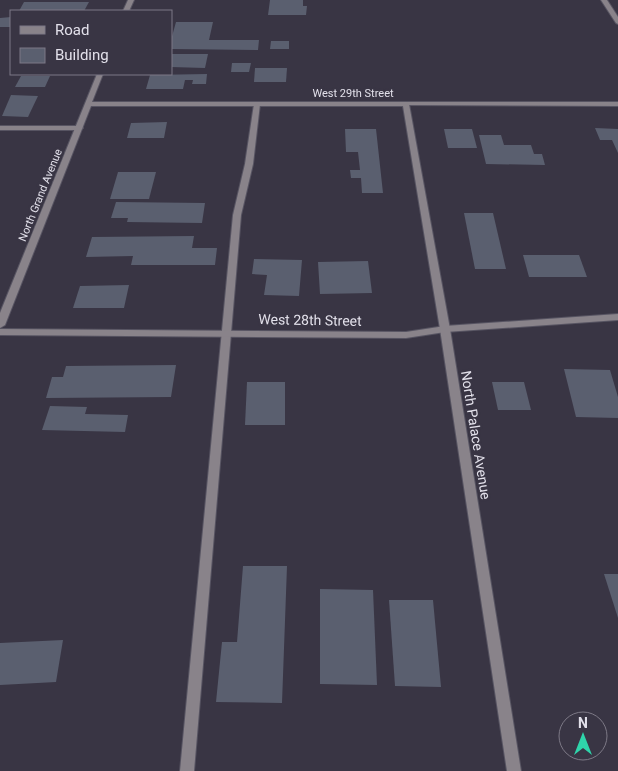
<svg xmlns="http://www.w3.org/2000/svg" width="618" height="771" font-family="Roboto,sans-serif">
	<style>
		.building { fill: #5a5f6f }
		.lines { fill: none; stroke-linecap: round; stroke-linejoin: round }
		.service-casing { stroke: #575462; stroke-width: 2 }
		.minor-casing { stroke: #575462; stroke-width: 2 }
		.tertiary-casing { stroke: #575462; stroke-width: 2 }
		.service { fill: #89838a; fill-rule: evenodd }
		.minor { fill: #89838a; fill-rule: evenodd }
		.tertiary { fill: #89838a; fill-rule: evenodd }
		.labels { text-anchor: middle; stroke-width: 5; stroke-linejoin: round; paint-order: stroke }
		.far-street-label { font-size: 11px; fill: #e2e0ea; stroke: #393544 }
		.street-label { font-size: 14px; fill: #e2e0ea; stroke: #393544 }
	</style>
	<rect width="100%" height="100%" fill="#393544"/>
	<!-- building -->
	<g class="building">
		<polygon points="270,0 303,0 303,6 307,6 306,15 268,15"/>
		<polygon points="24,2 89,2 84,11 19,11"/>
		<polygon points="11,17 11,27 0,27 0,18"/>
		<polygon points="176,22 213,22 209,40 259,40 258,50 171,49 171,40"/>
		<polygon points="271,41 289,41 289,49 270,49"/>
		<polygon points="171,54 208,54 205,68 171,67"/>
		<polygon points="232,63 251,63 249,72 231,72"/>
		<polygon points="255,68 287,68 286,82 254,82"/>
		<polygon points="207,74 206,84 192,84 193,80 185,80 183,89 146,89 150,75"/>
		<polygon points="21,76 50,76 45,87 15,87"/>
		<polygon points="11,95 38,96 28,117 2,116"/>
		<polygon points="167,122 164,138 127,138 131,123"/>
		<polygon points="595,128 618,129 618,153 612,140 600,140"/>
		<polygon points="345,129 376,129 383,193 362,193 361,178 351,178 350,170 360,170 358,152 346,152"/>
		<polygon points="444,129 472,129 477,148 448,148"/>
		<polygon points="479,135 501,135 504,145 531,145 534,154 542,154 545,165 486,164"/>
		<polygon points="118,172 156,172 149,199 110,199"/>
		<polygon points="116,202 205,203 202,223 127,222 128,218 111,218"/>
		<polygon points="464,213 493,213 506,269 475,269"/>
		<polygon points="194,236 192,248 217,248 215,265 131,265 133,256 86,257 92,237"/>
		<polygon points="523,255 579,255 587,277 529,277"/>
		<polygon points="254,259 302,260 299,296 264,295 267,275 252,274"/>
		<polygon points="368,261 372,293 320,294 318,262"/>
		<polygon points="129,285 124,308 73,308 80,286"/>
		<polygon points="176,365 171,397 46,398 52,377 63,377 66,366"/>
		<polygon points="564,369 610,370 618,397 618,418 576,417"/>
		<polygon points="247,382 285,382 285,425 245,425"/>
		<polygon points="492,382 524,382 531,410 498,410"/>
		<polygon points="50,406 87,407 85,414 128,415 125,432 42,430"/>
		<polygon points="243,566 287,566 282,703 216,702 222,642 237,642"/>
		<polygon points="604,574 618,574 618,618"/>
		<polygon points="320,589 373,590 377,685 320,684"/>
		<polygon points="389,600 433,600 441,687 395,686"/>
		<polygon points="63,640 56,682 0,685 0,643"/>
	</g>
	<g class="lines">
		<!-- service casing -->
		<g class="service-casing">
			<polygon id="service" points="257,102 260,104 253,164 241,215 194,771 180,771 233,215 245,164 254,104"/>
		</g>
		<!-- minor casing -->
		<g class="minor-casing">
			<g id="minor">
				<polygon points="601,0 607,0 618,17 618,24 616,23"/>
				<polygon points="406,102 618,102 618,106 404,105 404,103"/>
				<polygon points="0,126 79,126 83,128 79,130 0,130"/>
				<polygon points="618,314 618,320 445,332 406,338 0,335 0,329 406,332 445,326"/>
			</g>
		</g>
		<!-- tertiary casing -->
		<g class="tertiary-casing">
			<g id="tertiary">
				<polygon points="128,0 134,0 129,11 123,11"/>
				<polygon points="97,74 103,74 92,102 406,102 409,104 450,329 521,771 507,771 440,329 403,106 91,106 5,325 0,328 0,313"/>
			</g>
		</g>
		<!-- service -->
		<use href="#service" class="service"/>
		<!-- minor -->
		<use href="#minor" class="minor"/>
		<!-- tertiary -->
		<use href="#tertiary" class="tertiary"/>
	</g>
	<g class="labels">
		<!-- far-street labels -->
		<g class="far-street-label">
			<text x="353" y="97">West 29th Street</text>
			<text transform="translate(40 195) rotate(-68)" y="4">North Grand Avenue</text>
		</g>
		<!-- street labels -->
		<g class="street-label">
			<text transform="translate(310 320) rotate(1)" y="5">West 28th Street</text>
			<text transform="translate(476 435) rotate(81)" y="5">North Palace Avenue</text>
		</g>
	</g>
	<!-- legend -->
	<rect x="10" y="10" width="162" height="65" fill="#393544" stroke="#7d7986"/>
	<rect x="20" y="26" width="25" height="8" fill="#89838a" stroke="#7d7986"/>
	<text x="55" y="35" font-size="15" fill="#e2e0ea">Road</text>
	<rect x="20" y="48" width="25" height="15" fill="#5a5f6f" stroke="#7d7986"/>
	<text x="55" y="60" font-size="15" fill="#e2e0ea">Building</text>
	<!-- north arrow -->
	<g transform="translate(583 736)"><circle r="24" fill="#393544" stroke="#7d7986"/>
	<path d="M0-4L9 19L0 12L-9 19Z" fill="#2fd4aa"/>
	<text y="-8" font-size="14" font-weight="bold" text-anchor="middle" fill="#e2e0ea">N</text>
	</g>
</svg>
